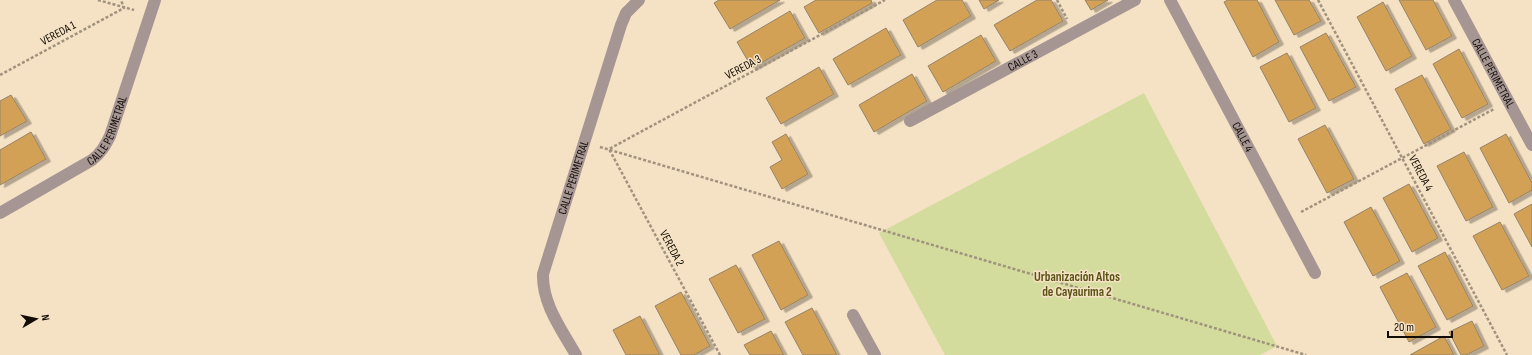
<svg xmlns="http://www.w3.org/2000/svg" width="1532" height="355" font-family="'Sofia Sans Condensed',sans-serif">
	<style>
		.green { fill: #d3dc9d }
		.building { fill: #d3a154; stroke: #958368; filter: url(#shadow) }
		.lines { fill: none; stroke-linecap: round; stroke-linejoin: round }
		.path { stroke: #a1927d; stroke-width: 2.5; stroke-dasharray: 3 2; stroke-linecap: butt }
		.street { stroke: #a59593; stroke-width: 12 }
		.labels { text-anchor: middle; stroke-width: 3; stroke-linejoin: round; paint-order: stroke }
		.street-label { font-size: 12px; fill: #120c04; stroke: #f5e1c4 }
		.neighbourhood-label { font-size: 13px; font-weight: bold; fill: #595316; stroke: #f5e1c4 }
	</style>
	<defs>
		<filter id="shadow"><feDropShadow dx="4.5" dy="2.5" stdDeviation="0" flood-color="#0004"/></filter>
	</defs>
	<rect width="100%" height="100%" fill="#f5e1c4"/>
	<!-- green -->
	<polygon class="green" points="1144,93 1277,346 1260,355 945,355 879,233"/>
	<!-- building -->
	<g class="building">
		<polygon points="719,0 780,0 730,29 714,3"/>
		<polygon points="816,0 871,0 872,3 819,33 804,7"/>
		<polygon points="937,0 962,0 971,16 918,47 903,20"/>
		<polygon points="979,0 999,0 984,9"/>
		<polygon points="1037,0 1051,0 1063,21 1010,51 994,25"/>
		<polygon points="1085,0 1108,0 1091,10"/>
		<polygon points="1228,0 1257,0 1279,42 1253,57 1224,2"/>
		<polygon points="1275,0 1309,0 1321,21 1294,35"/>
		<polygon points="1399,0 1433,0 1452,36 1426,50"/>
		<polygon points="1383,2 1412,56 1386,71 1357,17"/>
		<polygon points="790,11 805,38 752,68 737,42"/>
		<polygon points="886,28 901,55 848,85 833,59"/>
		<polygon points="1326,33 1356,87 1329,101 1300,47"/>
		<polygon points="981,35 996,61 943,92 928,66"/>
		<polygon points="1459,49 1488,104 1462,118 1433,64"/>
		<polygon points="1287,53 1316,108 1289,122 1260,67"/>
		<polygon points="819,67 834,94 781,124 766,98"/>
		<polygon points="912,74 927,101 874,132 859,105"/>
		<polygon points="1422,75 1451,129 1424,144 1395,89"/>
		<polygon points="11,95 27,121 0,136 0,101"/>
		<polygon points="1325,125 1354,179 1327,193 1298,139"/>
		<polygon points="31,132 46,159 0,185 0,150"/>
		<polygon points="786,134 808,174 782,189 770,167 782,160 772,142"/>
		<polygon points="1506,134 1532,183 1532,190 1509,203 1480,148"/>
		<polygon points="1464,152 1493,207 1466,221 1437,166"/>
		<polygon points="1409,184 1438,238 1412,252 1383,198"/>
		<polygon points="1532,204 1532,247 1514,214"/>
		<polygon points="1371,207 1400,261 1373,276 1344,222"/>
		<polygon points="1500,222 1529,276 1502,290 1473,236"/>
		<polygon points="779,241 808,295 781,310 752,255"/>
		<polygon points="1445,252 1473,306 1447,320 1418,266"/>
		<polygon points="736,265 765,319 738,333 709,279"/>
		<polygon points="1407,273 1436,327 1409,342 1380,287"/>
		<polygon points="681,292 710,346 694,355 681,355 655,306"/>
		<polygon points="812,308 837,355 803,355 785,322"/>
		<polygon points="640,316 660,355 626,355 613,330"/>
		<polygon points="1472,321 1484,346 1466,355 1461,355 1449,332"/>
		<polygon points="771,331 784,355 750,355 744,345"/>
		<polygon points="1444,336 1454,355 1410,355"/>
	</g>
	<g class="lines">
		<!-- path -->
		<g class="path">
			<polyline points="98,0 134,10"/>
			<polyline points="1057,0 1067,19"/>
			<polyline points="1318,0 1507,355"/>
			<polyline points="0,75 124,8 121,0"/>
			<polyline points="600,147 1306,355"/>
			<polyline points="1301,212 1494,109"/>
			<polyline points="720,355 609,149 885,0"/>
		</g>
		<!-- street -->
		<g class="street">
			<path id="s1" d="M1170,0L1315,273"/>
			<path id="s2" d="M1454,0L1532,145"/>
			<path id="s3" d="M910,121L1135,0"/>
			<path id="s4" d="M0,213L92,160C101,153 105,146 110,136L155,0"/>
			<polyline points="853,315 875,355"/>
			<path id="s5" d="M576,355C562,330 542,304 543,274L621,25L626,13L639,0"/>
		</g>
	</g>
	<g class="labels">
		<!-- street labels -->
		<g class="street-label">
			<text transform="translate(58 33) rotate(-28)" y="4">VEREDA 1</text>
			<text dy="4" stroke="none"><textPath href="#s3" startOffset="128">CALLE 3</textPath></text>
			<text transform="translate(743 67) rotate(-28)" y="4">VEREDA 3</text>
			<text dy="4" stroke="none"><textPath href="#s2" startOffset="83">CALLE PERIMETRAL</textPath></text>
			<text dy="4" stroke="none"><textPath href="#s4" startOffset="140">CALLE PERIMETRAL</textPath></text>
			<text dy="4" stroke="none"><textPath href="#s1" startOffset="155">CALLE 4</textPath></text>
			<text transform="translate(1421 173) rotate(62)" y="4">VEREDA 4</text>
			<text dy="4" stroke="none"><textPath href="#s5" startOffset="190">CALLE PERIMETRAL</textPath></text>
			<text transform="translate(672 248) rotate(62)" y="4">VEREDA 2</text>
		</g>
		<!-- neighbourhood labels -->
		<g class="neighbourhood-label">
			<text x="1077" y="281">Urbanización Altos<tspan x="1077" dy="15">de Cayaurima 2</tspan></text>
		</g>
	</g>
	<!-- north arrow -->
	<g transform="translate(36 319) rotate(81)" stroke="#f5e1c4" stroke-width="3" paint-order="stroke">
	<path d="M0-3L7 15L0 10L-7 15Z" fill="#120c04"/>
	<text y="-6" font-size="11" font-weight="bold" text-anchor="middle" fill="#120c04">N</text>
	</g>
	<!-- scale -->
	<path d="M1388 331v6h64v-6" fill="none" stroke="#120c04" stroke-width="2"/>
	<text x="1394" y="331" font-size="12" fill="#120c04" stroke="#f5e1c4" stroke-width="3" paint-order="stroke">20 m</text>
</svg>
